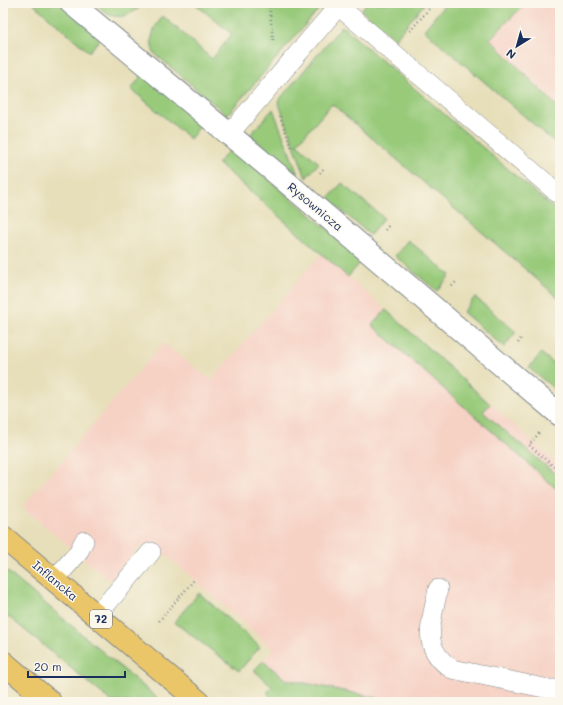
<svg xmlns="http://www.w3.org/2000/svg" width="563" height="705" font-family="Mali,sans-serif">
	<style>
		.built { fill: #f6d2c5 }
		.grass { fill: #98ca7a; stroke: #5a7c6c }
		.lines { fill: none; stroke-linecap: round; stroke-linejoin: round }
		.lane-casing { stroke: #81878c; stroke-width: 20 }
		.street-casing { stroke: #81878c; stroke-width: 24 }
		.primary-casing { stroke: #81878c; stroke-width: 24 }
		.path { stroke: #81878c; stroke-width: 2.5; stroke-dasharray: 1 3; stroke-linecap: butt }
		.lane { stroke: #fff; stroke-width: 19 }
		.street { stroke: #fff; stroke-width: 22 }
		.primary { stroke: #ebc669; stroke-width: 22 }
		.labels { text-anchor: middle; stroke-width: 3; stroke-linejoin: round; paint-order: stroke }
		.shield { fill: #fbf7ec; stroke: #5e6b89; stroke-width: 1 }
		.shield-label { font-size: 11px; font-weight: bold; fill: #1b2f5e }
		.street-label { font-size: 12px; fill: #1b2f5e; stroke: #fbf7ec }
	</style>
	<rect width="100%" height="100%" fill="#fbf7ec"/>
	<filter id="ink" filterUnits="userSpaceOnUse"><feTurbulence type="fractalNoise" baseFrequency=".025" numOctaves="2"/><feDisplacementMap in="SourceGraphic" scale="8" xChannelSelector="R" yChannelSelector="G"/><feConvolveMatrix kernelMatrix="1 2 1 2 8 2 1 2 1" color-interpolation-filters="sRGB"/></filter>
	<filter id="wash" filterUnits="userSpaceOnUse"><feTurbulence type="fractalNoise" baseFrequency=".012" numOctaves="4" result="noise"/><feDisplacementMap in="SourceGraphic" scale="16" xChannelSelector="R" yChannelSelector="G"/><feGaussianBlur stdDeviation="0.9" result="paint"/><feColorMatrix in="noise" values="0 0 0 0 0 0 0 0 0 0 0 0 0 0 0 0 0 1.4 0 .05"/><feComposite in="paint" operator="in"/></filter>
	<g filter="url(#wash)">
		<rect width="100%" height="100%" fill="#e7dfba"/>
		<!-- built -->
		<g class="built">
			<polygon points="525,3 560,3 560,108 490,39"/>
			<polygon points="322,253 560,466 560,702 397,702 284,679 263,661 273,649 165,554 160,559 142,544 110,581 22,507 163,343 211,380"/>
		</g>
		<!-- grass -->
		<g class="grass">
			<polygon points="32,3 59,3 101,38 89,52"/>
			<path d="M95,3H144C136,12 123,20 110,15C105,13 99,6 95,3Z"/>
			<path d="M194,3H312L319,9L227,115L154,53C148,39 154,27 163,16L212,59L232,34Z"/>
			<polygon points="367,3 425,3 395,39 361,10"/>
			<polygon points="446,3 526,3 490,39 560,109 560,147 424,30"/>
			<polygon points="342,26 560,214 560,299 332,104 297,144 319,163 306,178 278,101"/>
			<polygon points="143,74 202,124 190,139 131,89"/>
			<polygon points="273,109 298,175 250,135"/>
			<polygon points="231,148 363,259 348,277 218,163"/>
			<polygon points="342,183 384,218 370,235 328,199"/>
			<polygon points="408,240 450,275 437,291 395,256"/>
			<polygon points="475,297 516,332 504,347 463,312"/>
			<polygon points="386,310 490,404 483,412 560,478 560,492 372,325"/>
			<polygon points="541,353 560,369 560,390 557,391 529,368"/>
			<polygon points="3,568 162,702 112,702 3,612"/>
			<polygon points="199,593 260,647 239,671 174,622"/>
			<polygon points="263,661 285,679 397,702 277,702 267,693 272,687 254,670"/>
		</g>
	</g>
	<g filter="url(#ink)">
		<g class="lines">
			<!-- lane casing -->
			<g class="lane-casing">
				<g id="lane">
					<polyline points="335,3 560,195"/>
					<polyline points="229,134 341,3"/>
					<polyline points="54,580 78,553 84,541"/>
					<path d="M438,589C432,622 419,647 452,669L549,689H560"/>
					<polyline points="97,615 151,552"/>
				</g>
			</g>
			<!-- street casing -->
			<g class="street-casing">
				<polyline id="street" points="71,3 277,174 560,415"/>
			</g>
			<!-- primary casing -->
			<g class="primary-casing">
				<g id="primary">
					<polyline points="3,537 199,702"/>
					<polyline points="3,662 50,702"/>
				</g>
			</g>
			<!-- path -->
			<g class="path">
				<polyline points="269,3 273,40"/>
				<polyline points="410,31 434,3"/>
				<polyline points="280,116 292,149"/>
				<polyline points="320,173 324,168"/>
				<polyline points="385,230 390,224"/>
				<polyline points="452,286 457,281"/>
				<polyline points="518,343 522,337"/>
				<polyline points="539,433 529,445 560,472"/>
				<polyline points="159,621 194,580"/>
			</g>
			<!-- lane -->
			<use href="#lane" class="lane"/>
			<!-- street -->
			<use href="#street" class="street"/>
			<!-- primary -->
			<use href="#primary" class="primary"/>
		</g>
	</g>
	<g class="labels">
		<!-- shield labels -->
		<rect class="shield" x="90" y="610" width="22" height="18" rx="3"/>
		<g class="shield-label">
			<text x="101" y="623">72</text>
		</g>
		<!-- street labels -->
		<g class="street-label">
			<text transform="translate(315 207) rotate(40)" y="4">Rysownicza</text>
			<text transform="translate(55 581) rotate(40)" y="4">Inflancka</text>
		</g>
	</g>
	<!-- margin -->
	<rect width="563" height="705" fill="none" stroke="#fbf7ec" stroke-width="16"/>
	<!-- north arrow -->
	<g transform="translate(517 46) rotate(217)" stroke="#fbf7ec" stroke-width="3" paint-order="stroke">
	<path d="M0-3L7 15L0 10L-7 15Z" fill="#1b2f5e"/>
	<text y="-6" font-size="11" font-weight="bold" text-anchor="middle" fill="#1b2f5e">N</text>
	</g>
	<!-- scale -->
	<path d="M28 671v6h97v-6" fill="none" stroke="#1b2f5e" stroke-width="2"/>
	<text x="34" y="671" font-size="12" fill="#1b2f5e" stroke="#fbf7ec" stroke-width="3" paint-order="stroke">20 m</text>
</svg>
